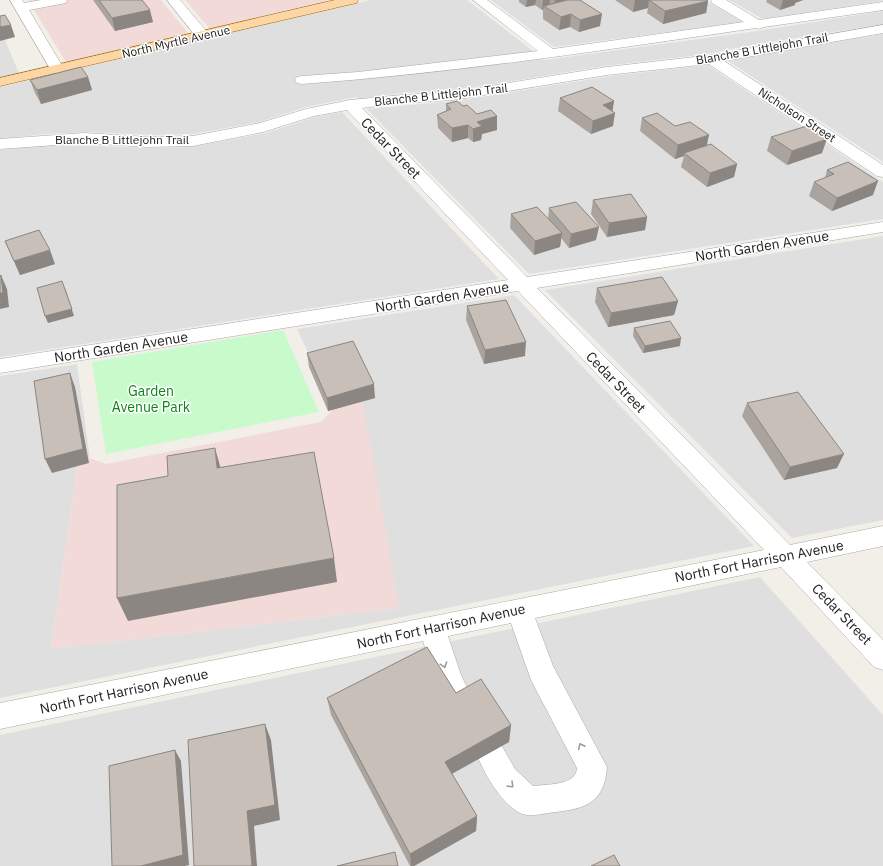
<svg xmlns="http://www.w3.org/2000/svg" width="883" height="866" font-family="'IBM Plex Sans',sans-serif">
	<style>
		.residential { fill: #e0dfdf }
		.commercial { fill: #f2dad9 }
		.park { fill: #c8facc }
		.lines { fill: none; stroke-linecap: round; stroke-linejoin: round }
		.minor-casing { stroke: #a9a9a9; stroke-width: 1 }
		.major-casing { stroke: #a06b00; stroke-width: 1 }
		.minor { fill: #fff; fill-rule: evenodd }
		.major { fill: #fcd6a4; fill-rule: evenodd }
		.wall { fill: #aba49e }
		.shaded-wall { fill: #8b8681 }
		.building { fill: #c7bfb8; stroke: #8b8681 }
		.oneway { stroke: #9c9c9c }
		.labels { text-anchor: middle; stroke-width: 3; stroke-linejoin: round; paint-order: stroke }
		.far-street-label { font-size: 12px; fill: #222; stroke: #fff }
		.street-label { font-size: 14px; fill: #222; stroke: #fff }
		.park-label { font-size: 14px; fill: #0c8416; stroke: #fff }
	</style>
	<rect width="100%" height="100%" fill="#f2efe9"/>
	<!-- residential -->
	<g class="residential">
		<polygon points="371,0 467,0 538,55 541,59 545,60 758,31 883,11 883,24 752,45 707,54 604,66 451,91 403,93 357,99 356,97 306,107 259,122 194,134 152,135 88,132 45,134 0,139 0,87"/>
		<polygon points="491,0 705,0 743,22 554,47"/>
		<polygon points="729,0 883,0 883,1 763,19"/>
		<polygon points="0,28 19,73 0,77"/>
		<polygon points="883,34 883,162 728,61 763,54"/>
		<polygon points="708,65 883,182 883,219 529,274 367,109 455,101 611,76"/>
		<polygon points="342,112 499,279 0,357 0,150 41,146 80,145 145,148 191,147 266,133 315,117"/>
		<polygon points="883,236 883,520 792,538 545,290"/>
		<polygon points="514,295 754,546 0,698 0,376 79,364 77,365 90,458 78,461 51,649 399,608 334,408 297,329"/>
		<polygon points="760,577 883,715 883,866 0,866 0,735"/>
	</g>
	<!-- commercial -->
	<g class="commercial">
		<polygon points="28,0 161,0 189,34 66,62"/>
		<polygon points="185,0 325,0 327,2 210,29"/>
		<polygon points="363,402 399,608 51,649 78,461 90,458 106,464 321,422 334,408"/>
	</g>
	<!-- park -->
	<polygon class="park" points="283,330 319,412 106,454 92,362"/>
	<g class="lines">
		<!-- minor casing -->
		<g class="minor-casing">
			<g id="minor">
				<polygon points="10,0 22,0 24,3 41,0 67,0 66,3 29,10 64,69 62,72 57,73 52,72"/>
				<polygon points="167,0 180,0 208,33 210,36 208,39 203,40 198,39"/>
				<path d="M473,0H487L553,49L744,22L712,3L711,0H726L759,20L883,2V10L764,27L759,29L756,28C605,50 454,73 302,84L297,83L295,80L297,77L302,76L358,72L538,51Z"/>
				<path d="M883,25V33L724,61L883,165V177L877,176L709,64L607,75L453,100L402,103L362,108L527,277L883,222V232L537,288L790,545L883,526V546L807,562L883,640V670L874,667L781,567L535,618L553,666L607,767C604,807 581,809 548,813C537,815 527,817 518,812C499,800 484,773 476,753L480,743L490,739L500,743L515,769L533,786C547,784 576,786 577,768L531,680L511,623L448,636L461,675L476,706L472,715L462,719L452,715L434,678L423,641L0,729V703L764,550L518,291L0,373V359L508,280L347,110L314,116L263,132L193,146L148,147L84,143L0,149V139L84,133L148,137L193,136L260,123L306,109L350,100L402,95L453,92L607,67L712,55Z"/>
			</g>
		</g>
		<!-- major casing -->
		<g class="major-casing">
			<polygon id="major" points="335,0 358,0 357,3 352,4 0,86 0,78"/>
		</g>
		<!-- minor -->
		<use href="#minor" class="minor"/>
		<!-- major -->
		<use href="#major" class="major"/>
	</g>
	<!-- wall -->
	<g class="wall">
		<polygon points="93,0 142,0 153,22 115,31"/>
		<polygon points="519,0 580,0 600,26 579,32 570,27 559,30 543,19 543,10 542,10 535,5 526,7 519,2"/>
		<polygon points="615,0 707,0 708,1 706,13 663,24 647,13 648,8 633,12"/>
		<polygon points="767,0 803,0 795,3 795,5 780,10 766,2"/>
		<polygon points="88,77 92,90 41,104 35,93 30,80"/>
		<polygon points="560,98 614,101 612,111 613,126 591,134 558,111"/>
		<polygon points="446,104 463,106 477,114 497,116 497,130 482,134 481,140 473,142 468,138 452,142 438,128 437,115 446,111"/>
		<polygon points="642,118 675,126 707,146 737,164 734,177 707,187 681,167 684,156 675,159 640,131"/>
		<polygon points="771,137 822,153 787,165 767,151"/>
		<polygon points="827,170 873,195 832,211 809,196 814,182 825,178"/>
		<polygon points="593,200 647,217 645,230 607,237 591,214"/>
		<polygon points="549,208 596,240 569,248 561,238 560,247 534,255 510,228 511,214 548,219"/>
		<polygon points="5,241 55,264 20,275"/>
		<polygon points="597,288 678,301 674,315 608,327 595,302"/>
		<polygon points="467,306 525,356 484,364 466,320"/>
		<polygon points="634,328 680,346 643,353 633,336"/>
		<polygon points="307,353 375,398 328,411 309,367"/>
		<polygon points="747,403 837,468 784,480 742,416"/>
		<polygon points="456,693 511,725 509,742 452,774 477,816 476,831 414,866 410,866 331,715 327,698"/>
	</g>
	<!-- shaded-wall -->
	<g class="shaded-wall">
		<polygon points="527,0 536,0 535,5 526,7"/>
		<polygon points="543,0 550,0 549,9 544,6 543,10 542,10"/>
		<polygon points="555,0 578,0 554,12"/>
		<polygon points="635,0 670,0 649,0 648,8 633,12"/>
		<polygon points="783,0 803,0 795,3 795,5 780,10"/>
		<polygon points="708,1 706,13 663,24 665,11"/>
		<polygon points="150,10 153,22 115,31 112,18"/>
		<polygon points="571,14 570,27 559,30 561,17"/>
		<polygon points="602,14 600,26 579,32 580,20"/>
		<polygon points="11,25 15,37 0,41 0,27"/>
		<polygon points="88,77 92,90 41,104 37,90"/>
		<polygon points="614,101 612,114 615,113 613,126 591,134 593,121 603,105"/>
		<polygon points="497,116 497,130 482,134 481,140 473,142 473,129 477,122"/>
		<polygon points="468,125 468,138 452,142 452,128"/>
		<polygon points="709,135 706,149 684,153 684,156 675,159 678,145"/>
		<polygon points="827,139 822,153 787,165 792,151"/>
		<polygon points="737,164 734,177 707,187 710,173"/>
		<polygon points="878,181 873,195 832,211 837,198"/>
		<polygon points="647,217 645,230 607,237 609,223"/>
		<polygon points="599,227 596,240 569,248 571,234"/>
		<polygon points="562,233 560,247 534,255 535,241"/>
		<polygon points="50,250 55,264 20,275 14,261"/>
		<polygon points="1,275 7,289 9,307 0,309 0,293"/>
		<polygon points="65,288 74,316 48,323 45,316"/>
		<polygon points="678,301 674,315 608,327 611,313"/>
		<polygon points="681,338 680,346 643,353 645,346"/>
		<polygon points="526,342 525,356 484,364 485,350"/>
		<polygon points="70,373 75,387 89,463 52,473 45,459"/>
		<polygon points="374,384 375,398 328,411 327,398"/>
		<polygon points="215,448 222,473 217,468"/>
		<polygon points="844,454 837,468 784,480 790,467"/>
		<polygon points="334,558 337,582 128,621 117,598"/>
		<polygon points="265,724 271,740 280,820 254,826 257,866 252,866 247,811"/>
		<polygon points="511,725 509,742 444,778 445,762"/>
		<polygon points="175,750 181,761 189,865 185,866 141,866"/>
		<polygon points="477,816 476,831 414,866 411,866 410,854"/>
	</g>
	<!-- building -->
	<g class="building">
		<polygon points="99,0 142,0 150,10 112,18"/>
		<polygon points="567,0 580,0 602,14 580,20 571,14 561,17 544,6"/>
		<polygon points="649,0 707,0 708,1 665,11"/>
		<polygon points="5,15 11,25 0,27 0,16"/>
		<polygon points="81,67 88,77 37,90 30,80"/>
		<polygon points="592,87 614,101 603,105 615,113 593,121 560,98"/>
		<polygon points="457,101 463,106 467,105 477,114 491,110 497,116 477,122 482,126 473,129 468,125 452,128 437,115 451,109 446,104"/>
		<polygon points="657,113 675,126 690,122 709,135 678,145 642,118"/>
		<polygon points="807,126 827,139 792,151 771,137"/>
		<polygon points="711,144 737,164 710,173 684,153"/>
		<polygon points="848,162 878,181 837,198 814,182 834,174 827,170"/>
		<polygon points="631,194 647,217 609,223 593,200"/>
		<polygon points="576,202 599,227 571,234 549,208"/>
		<polygon points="537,207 562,233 535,241 511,214"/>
		<polygon points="39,230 50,250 14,261 5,241"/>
		<polygon points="1,275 3,293 0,293 0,276"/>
		<polygon points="662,277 678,301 611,313 597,288"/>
		<polygon points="62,281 72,309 45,316 37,288"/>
		<polygon points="506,300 526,342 485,350 467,306"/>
		<polygon points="670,321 681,338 645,346 634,328"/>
		<polygon points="353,341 374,384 327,398 307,353"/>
		<polygon points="70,373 83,449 45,459 34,381"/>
		<polygon points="798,392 844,454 790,467 747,403"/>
		<polygon points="215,448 217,468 314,452 334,558 117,598 117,485 168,476 167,456"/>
		<polygon points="427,647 456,693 481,679 511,725 445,762 477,816 410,854 327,698"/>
		<polygon points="265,724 275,805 247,811 252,866 194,866 188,740"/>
		<polygon points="175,750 183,855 141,866 112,866 109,766"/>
		<polygon points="395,852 398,866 337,866"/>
		<polygon points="614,855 620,866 591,866"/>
	</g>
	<!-- one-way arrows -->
	<defs><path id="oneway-chevron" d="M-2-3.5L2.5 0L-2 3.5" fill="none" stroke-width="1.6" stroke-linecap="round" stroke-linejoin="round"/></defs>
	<g class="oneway">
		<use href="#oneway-chevron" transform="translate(444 665) rotate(72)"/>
		<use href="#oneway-chevron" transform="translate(581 746) rotate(-116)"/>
		<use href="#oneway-chevron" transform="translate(511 785) rotate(44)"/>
	</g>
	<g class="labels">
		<!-- far-street labels -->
		<g class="far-street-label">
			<text transform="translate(176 42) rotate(-13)" y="4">North Myrtle Avenue</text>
			<text transform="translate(762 49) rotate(-10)" y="4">Blanche B Littlejohn Trail</text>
			<text transform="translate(441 95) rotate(-6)" y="4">Blanche B Littlejohn Trail</text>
			<text transform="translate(797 115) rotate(33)" y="4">Nicholson Street</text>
			<text x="122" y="144">Blanche B Littlejohn Trail</text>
		</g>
		<!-- street labels -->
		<g class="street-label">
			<text transform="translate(391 148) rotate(46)" y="5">Cedar Street</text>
			<text transform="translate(762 246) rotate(-9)" y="5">North Garden Avenue</text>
			<text transform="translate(442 297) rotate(-9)" y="5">North Garden Avenue</text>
			<text transform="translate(121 347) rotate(-9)" y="5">North Garden Avenue</text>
			<text transform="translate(616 382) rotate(46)" y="5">Cedar Street</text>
			<text transform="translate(759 561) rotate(-11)" y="5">North Fort Harrison Avenue</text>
			<text transform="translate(842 614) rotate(46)" y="5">Cedar Street</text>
			<text transform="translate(441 626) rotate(-12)" y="5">North Fort Harrison Avenue</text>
			<text transform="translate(124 691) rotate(-12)" y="5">North Fort Harrison Avenue</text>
		</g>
		<!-- park labels -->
		<g class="park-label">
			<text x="151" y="396">Garden<tspan x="151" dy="16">Avenue Park</tspan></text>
		</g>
	</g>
</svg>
